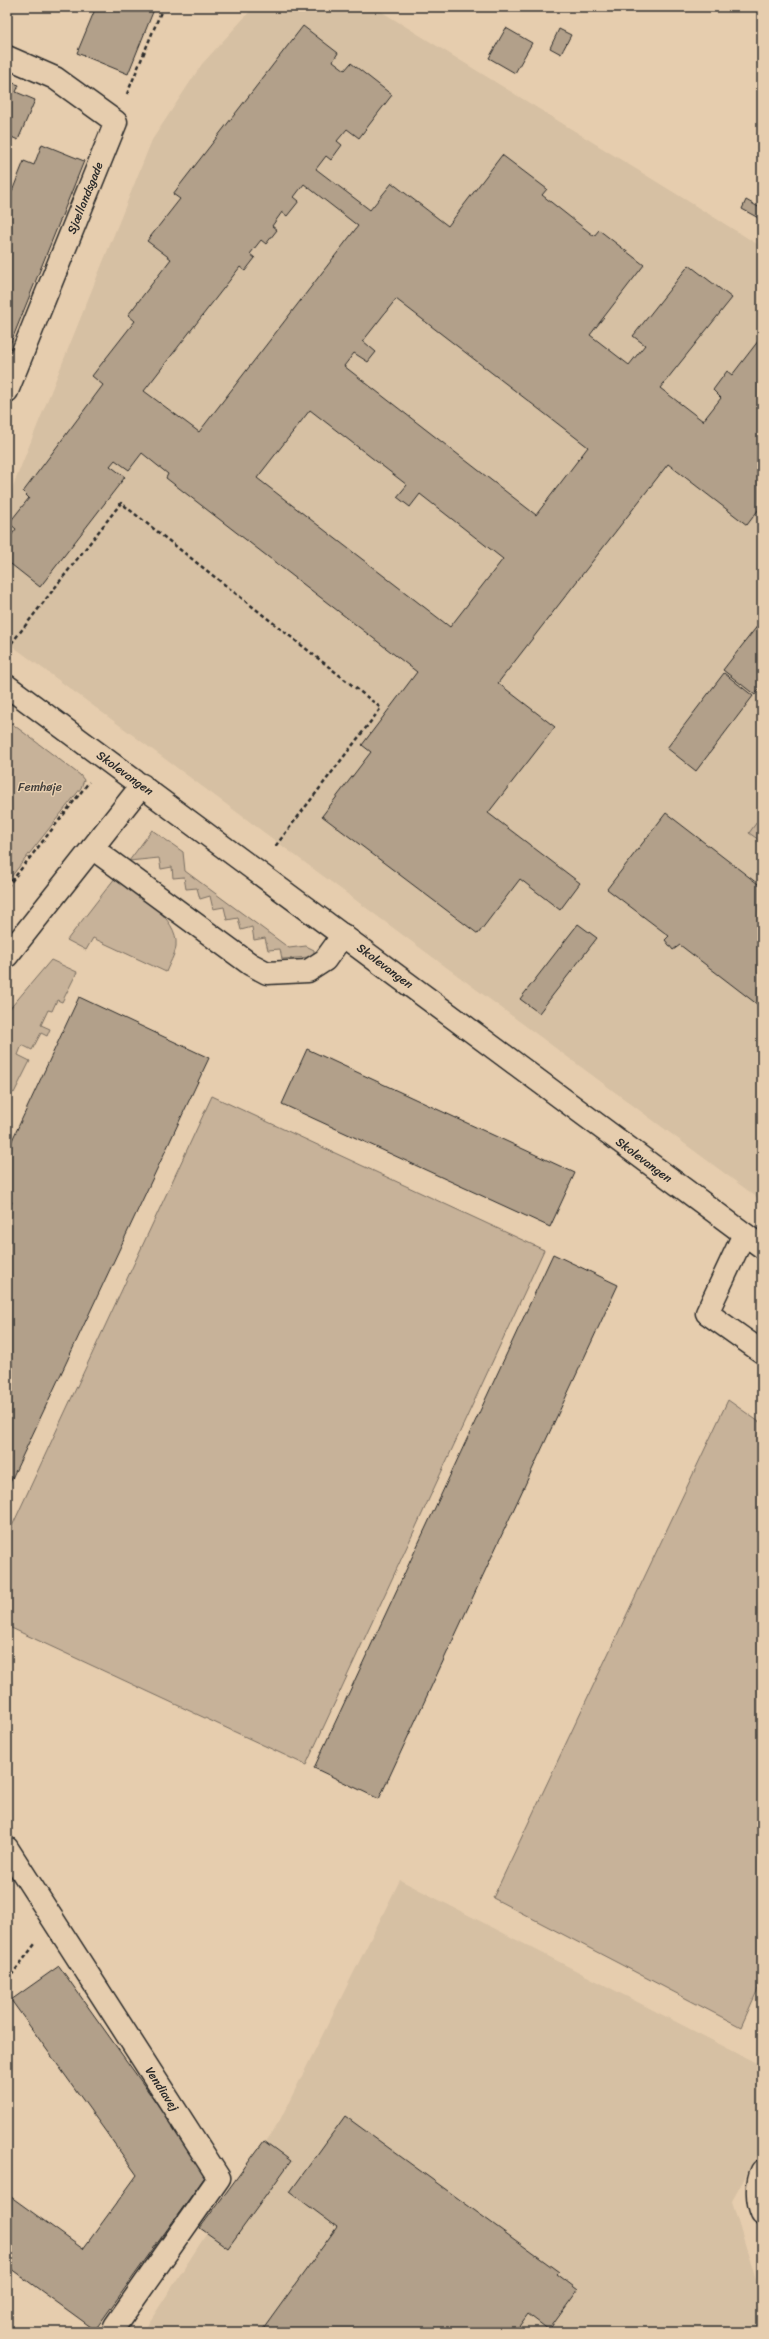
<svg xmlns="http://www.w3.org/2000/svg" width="769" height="2339" font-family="Sriracha,sans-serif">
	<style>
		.built { fill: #d6c0a3 }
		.green { fill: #c7b299; stroke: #796e62 }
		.building { fill: #b2a08a; stroke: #2b2b2b; fill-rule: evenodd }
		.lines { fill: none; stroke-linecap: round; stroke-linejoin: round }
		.minor-casing { stroke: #2b2b2b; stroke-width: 25 }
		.path { stroke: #2b2b2b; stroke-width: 2.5; stroke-dasharray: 4 3; stroke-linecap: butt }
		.minor { stroke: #e6cdae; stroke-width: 22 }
		.labels { text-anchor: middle; stroke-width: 3; stroke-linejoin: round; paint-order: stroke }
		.street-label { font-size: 12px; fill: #2b2b2b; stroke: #e6cdae }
		.park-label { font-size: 12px; fill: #423f3c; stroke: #e6cdae }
	</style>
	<rect width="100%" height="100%" fill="#e6cdae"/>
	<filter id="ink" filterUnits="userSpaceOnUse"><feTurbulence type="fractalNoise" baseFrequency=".025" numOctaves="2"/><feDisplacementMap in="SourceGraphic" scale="8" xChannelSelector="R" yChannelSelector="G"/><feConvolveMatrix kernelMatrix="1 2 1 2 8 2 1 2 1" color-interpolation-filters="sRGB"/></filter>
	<g filter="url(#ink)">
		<!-- built -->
		<g class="built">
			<polygon points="254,7 374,7 762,247 762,1201 7,642 7,501 152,140 202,64"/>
			<polygon points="400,1880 762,2066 762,2147 732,2201 762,2300 762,2332 143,2332 280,2120"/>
		</g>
		<!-- green -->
		<g class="green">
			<polygon points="7,720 80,775 84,780 81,788 7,882"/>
			<polygon points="762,815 762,842 749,833"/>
			<polygon points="152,830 183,852 185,871 289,948 306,946 314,950 314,954 310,957 282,959 280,949 268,950 265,938 254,940 252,927 241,930 238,918 227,920 224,907 213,909 210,896 200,899 197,888 186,889 184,877 173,878 172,867 161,869 159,858 129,861"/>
			<path d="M115,878C135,893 179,917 176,946C175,955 169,964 166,972L93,938L86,950L67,940Z"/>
			<polygon points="51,960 77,972 62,1002 57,1000 52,1011 48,1010 41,1025 50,1029 47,1036 41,1033 32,1050 22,1045 18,1055 30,1061 14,1093 7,1089 7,1012"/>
			<polygon points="212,1096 544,1250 306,1765 7,1626 7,1537"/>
			<polygon points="728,1400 762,1424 762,1980 741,2027 493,1898"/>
		</g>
		<!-- building -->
		<g class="building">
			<polygon points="96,7 155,7 128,74 77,53"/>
			<path d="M303,26L338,53L333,61L345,70L351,63L392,95L359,138L347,129L337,141L342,145L331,160L326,156L316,169L370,210L392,183L448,226L502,155L547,189L542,195L594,236L599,230L644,265L590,335L629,365L645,345L633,336L689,265L732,298L660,388L703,421L721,398L713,390L727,371L732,375L762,336V505L747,525L668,464L498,683L555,727L488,813L580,883L560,910L520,879L478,934L322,816L371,752L362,745L417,672L166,478L168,474L142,453L129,470L115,460L110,466L125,477L40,587L7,561V541L16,529L9,523L29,498L23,492L103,385L92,376L135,321L128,315L171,259L147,241L180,199L173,194ZM304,184L358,226L199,432L144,391L240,267L245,271L255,258L250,254L261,240L266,244L277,230L272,226L282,212L287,216L299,201L294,197ZM396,299L588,447L536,515L344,366L354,353L368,362L376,352L363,341ZM310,410L407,485L397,497L410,507L420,494L503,559L450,627L257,478Z"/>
			<polygon points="506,28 532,43 515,73 489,58"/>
			<polygon points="559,29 571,35 561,54 550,48"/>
			<polygon points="7,81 19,85 16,92 35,100 18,140 7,135"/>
			<polygon points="42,144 84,161 7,352 7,204 24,161 34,165"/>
			<polygon points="746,200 762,209 762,220 742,209"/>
			<polygon points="762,620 762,685 755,695 723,670"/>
			<polygon points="724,673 753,696 696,771 667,748"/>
			<polygon points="666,813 762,887 762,1008 680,945 673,950 665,940 669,936 607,889"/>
			<polygon points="578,924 597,938 539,1013 520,999"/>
			<polygon points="79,997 209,1058 7,1489 7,1213 12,1202 7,1200 7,1151"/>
			<polygon points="307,1049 575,1173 550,1227 282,1104"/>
			<polygon points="553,1254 618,1285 379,1799 314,1768"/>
			<polygon points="59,1966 207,2174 95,2330 7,2266 7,2194 83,2249 137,2175 11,2000"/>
			<polygon points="345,2116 559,2272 557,2274 578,2290 549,2330 528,2314 515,2332 261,2332 337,2227 290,2192"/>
			<polygon points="264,2141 291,2161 228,2248 200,2228"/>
		</g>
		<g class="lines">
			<!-- minor casing -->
			<g class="minor-casing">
				<g id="minor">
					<polyline points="7,57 55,78 116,122 7,391"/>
					<polyline points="7,686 762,1247"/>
					<polyline points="92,848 250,964 267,973 308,971 325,960 343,935"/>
					<polyline points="7,956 142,785"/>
					<polyline points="744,1234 707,1313 762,1352"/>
					<polyline points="7,1848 219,2178 115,2326"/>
					<path d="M762,2171C756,2183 757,2201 762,2213"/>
				</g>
			</g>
			<!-- path -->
			<g class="path">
				<polyline points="127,94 163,7"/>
				<polyline points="7,649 121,503 381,708 274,848"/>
				<polyline points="7,887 89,782"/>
				<polyline points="7,1981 35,1944"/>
			</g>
			<!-- minor -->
			<use href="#minor" class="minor"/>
		</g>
	</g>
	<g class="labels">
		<!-- street labels -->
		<g class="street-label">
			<text transform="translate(85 198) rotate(-68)" y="4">Sjællandsgade</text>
			<text transform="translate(125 773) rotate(36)" y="4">Skolevangen</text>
			<text transform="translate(385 966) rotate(37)" y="4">Skolevangen</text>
			<text transform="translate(644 1160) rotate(37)" y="4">Skolevangen</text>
			<text transform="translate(162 2089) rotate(57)" y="4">Vendiavej</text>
		</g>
		<!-- park labels -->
		<g class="park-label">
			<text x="40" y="791">Femhøje</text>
		</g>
	</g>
	<!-- margin -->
	<rect width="769" height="2339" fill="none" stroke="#e6cdae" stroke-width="24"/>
	<rect x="12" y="12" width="745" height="2315" fill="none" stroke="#2b2b2b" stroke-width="1.5" filter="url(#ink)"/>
</svg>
